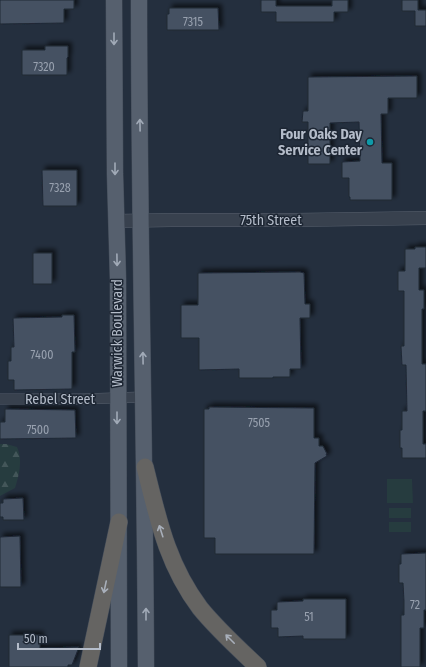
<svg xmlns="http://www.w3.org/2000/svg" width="426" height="667" font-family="'Fira Sans Condensed',sans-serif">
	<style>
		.forest { fill: url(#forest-firs) }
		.pitch { fill: #263c3f }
		.building { fill: #455162; stroke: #1f2835; filter: url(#shadow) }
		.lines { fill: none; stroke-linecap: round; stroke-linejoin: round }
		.minor-casing { stroke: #565f6c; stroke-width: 11 }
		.tertiary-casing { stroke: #565f6c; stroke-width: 14 }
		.primary-casing { stroke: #414a57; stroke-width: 17 }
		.trunk-casing { stroke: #434c59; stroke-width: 18 }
		.minor { stroke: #38414e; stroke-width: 10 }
		.tertiary { stroke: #38414e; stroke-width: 13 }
		.primary { stroke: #56606e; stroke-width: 16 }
		.trunk { stroke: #656462; stroke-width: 17 }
		.oneway { stroke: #a1aab7 }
		.oneway2 { stroke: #a8afba }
		.culture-dot { fill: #0f9aa8; stroke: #1d2633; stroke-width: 1.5 }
		.labels { text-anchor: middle; stroke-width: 3; stroke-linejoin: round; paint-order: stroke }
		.number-label { font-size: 12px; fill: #98a1af }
		.poi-label { font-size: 14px; font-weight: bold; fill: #b4bcc9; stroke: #1d2633; text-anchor: end }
		.street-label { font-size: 14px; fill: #b4bcc9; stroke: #1d2633 }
	</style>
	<defs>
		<pattern id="forest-firs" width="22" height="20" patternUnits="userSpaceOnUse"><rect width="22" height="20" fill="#263c3f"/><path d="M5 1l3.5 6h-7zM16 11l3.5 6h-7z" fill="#435659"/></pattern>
		<filter id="shadow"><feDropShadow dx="3.5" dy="-3.5" stdDeviation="2" flood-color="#0009"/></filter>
	</defs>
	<rect width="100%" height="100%" fill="#242f3e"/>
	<!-- forest -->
	<path class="forest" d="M0,444H6L17,447C23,460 19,475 15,488L0,496Z"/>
	<!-- pitch -->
	<g class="pitch">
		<polygon points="387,479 412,479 413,503 387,503"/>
		<rect x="389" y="508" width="22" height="10"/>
		<rect x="389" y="522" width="22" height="10"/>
	</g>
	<!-- building -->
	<g class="building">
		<polygon points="0,0 74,0 74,9 64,9 64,23 0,24"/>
		<polygon points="261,0 276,0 276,6 332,6 332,0 348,0 348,12 334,12 334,22 276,22 276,12 261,12"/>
		<polygon points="402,0 418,0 418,10 426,10 426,26 415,26 415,11 402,11"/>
		<polygon points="169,8 218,8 219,30 167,30 167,14 169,14"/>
		<polygon points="45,46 68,46 68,57 67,58 67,75 22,75 22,50 45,50"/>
		<polygon points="417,76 417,98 388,98 388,114 381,114 382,163 392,163 392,200 350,200 350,197 349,197 349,178 342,178 342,162 360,161 359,122 330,123 330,164 308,164 308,122 302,122 303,111 308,111 308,77"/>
		<polygon points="42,170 77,170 77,206 43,206"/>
		<polygon points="415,247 426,247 426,268 419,268 419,290 424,290 424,309 422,309 422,364 426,364 426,411 423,411 423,444 426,444 426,458 402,458 402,448 400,448 400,430 402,430 402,411 407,411 406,365 402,365 401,346 404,346 404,291 398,291 398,271 405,271 405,249 415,249"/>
		<rect x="33" y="253" width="19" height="31"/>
		<polygon points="300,272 304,273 305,304 310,304 310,318 300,318 301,369 290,369 290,377 273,377 273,378 239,378 239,369 199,370 199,338 181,338 181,305 198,305 198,273"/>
		<polygon points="62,315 74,315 75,352 72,352 72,389 14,390 14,380 8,380 8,361 11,361 11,347 14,347 13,318 62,317"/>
		<polygon points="209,407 314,408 314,438 319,438 319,446 323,446 327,454 326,454 327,456 315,463 314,554 215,554 215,538 204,538 204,409 209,409"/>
		<polygon points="5,409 75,410 76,438 0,439 0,422 5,422"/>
		<polygon points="23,498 24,520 3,520 3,517 0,517 0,503 3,503 3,499"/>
		<polygon points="20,536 21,587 0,587 0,537"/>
		<polygon points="426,553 426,610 424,610 424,628 420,628 420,667 401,667 401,615 404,615 404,601 403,583 399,583 399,564 401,564 401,554"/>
		<polygon points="303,599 346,599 346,639 303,639 303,636 278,637 278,628 271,628 271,610 277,610 277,602 303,601"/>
		<polygon points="9,635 40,635 40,648 79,647 72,665 68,665 68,667 9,667"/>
	</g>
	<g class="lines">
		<!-- minor casing -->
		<g class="minor-casing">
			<polyline id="minor" points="0,399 83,399 143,397"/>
		</g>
		<!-- tertiary casing -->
		<g class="tertiary-casing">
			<polyline id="tertiary" points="116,221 171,220 295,220 426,218"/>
		</g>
		<!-- primary casing -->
		<g class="primary-casing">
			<g id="primary">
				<polyline points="114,0 115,174 118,279 119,667"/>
				<path d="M139,0C139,222 145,445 146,667"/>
			</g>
		</g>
		<!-- trunk casing -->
		<g class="trunk-casing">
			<g id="trunk">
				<path d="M145,467C158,519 167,564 200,608C217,629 238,648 258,667"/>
				<polyline points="88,667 119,522"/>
			</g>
		</g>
		<!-- minor -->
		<use href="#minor" class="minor"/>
		<!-- tertiary -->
		<use href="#tertiary" class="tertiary"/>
		<!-- primary -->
		<use href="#primary" class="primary"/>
		<!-- trunk -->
		<use href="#trunk" class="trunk"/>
	</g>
	<!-- one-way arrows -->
	<defs><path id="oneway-shaft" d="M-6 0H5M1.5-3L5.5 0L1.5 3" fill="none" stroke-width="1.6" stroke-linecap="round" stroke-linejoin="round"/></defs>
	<g class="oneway">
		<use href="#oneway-shaft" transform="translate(114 39) rotate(90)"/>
		<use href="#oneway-shaft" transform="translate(140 125) rotate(-91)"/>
		<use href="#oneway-shaft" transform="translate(115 169) rotate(90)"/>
		<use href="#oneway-shaft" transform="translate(117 260) rotate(89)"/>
		<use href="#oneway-shaft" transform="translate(143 358) rotate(-91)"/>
		<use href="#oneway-shaft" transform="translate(117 418) rotate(90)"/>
		<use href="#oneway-shaft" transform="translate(146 614) rotate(-90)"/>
	</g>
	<g class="oneway2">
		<use href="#oneway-shaft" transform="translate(161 531) rotate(-108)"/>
		<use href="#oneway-shaft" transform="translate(105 587) rotate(102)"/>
		<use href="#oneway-shaft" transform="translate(230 639) rotate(-135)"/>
	</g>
	<!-- markers -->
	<circle class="culture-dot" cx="370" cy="142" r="4"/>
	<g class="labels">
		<!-- number labels -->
		<g class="number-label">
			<text x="193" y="26">7315</text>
			<text x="44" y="71">7320</text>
			<text x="60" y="192">7328</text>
			<text x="42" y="359">7400</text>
			<text x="259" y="427">7505</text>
			<text x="38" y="434">7500</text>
			<text x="415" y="609">72</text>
			<text x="309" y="621">51</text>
		</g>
		<!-- poi labels -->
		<g class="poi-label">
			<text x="362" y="139">Four Oaks Day<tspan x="362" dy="16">Service Center</tspan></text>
		</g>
		<!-- street labels -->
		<g class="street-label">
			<text x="271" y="225">75th Street</text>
			<text transform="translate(117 333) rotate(-90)" y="5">Warwick Boulevard</text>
			<text x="60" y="404">Rebel Street</text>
		</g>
	</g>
	<!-- scale -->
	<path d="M18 643v6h82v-6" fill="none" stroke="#b4bcc9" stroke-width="2"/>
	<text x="24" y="643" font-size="12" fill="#b4bcc9" stroke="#1d2633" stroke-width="3" paint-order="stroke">50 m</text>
</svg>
